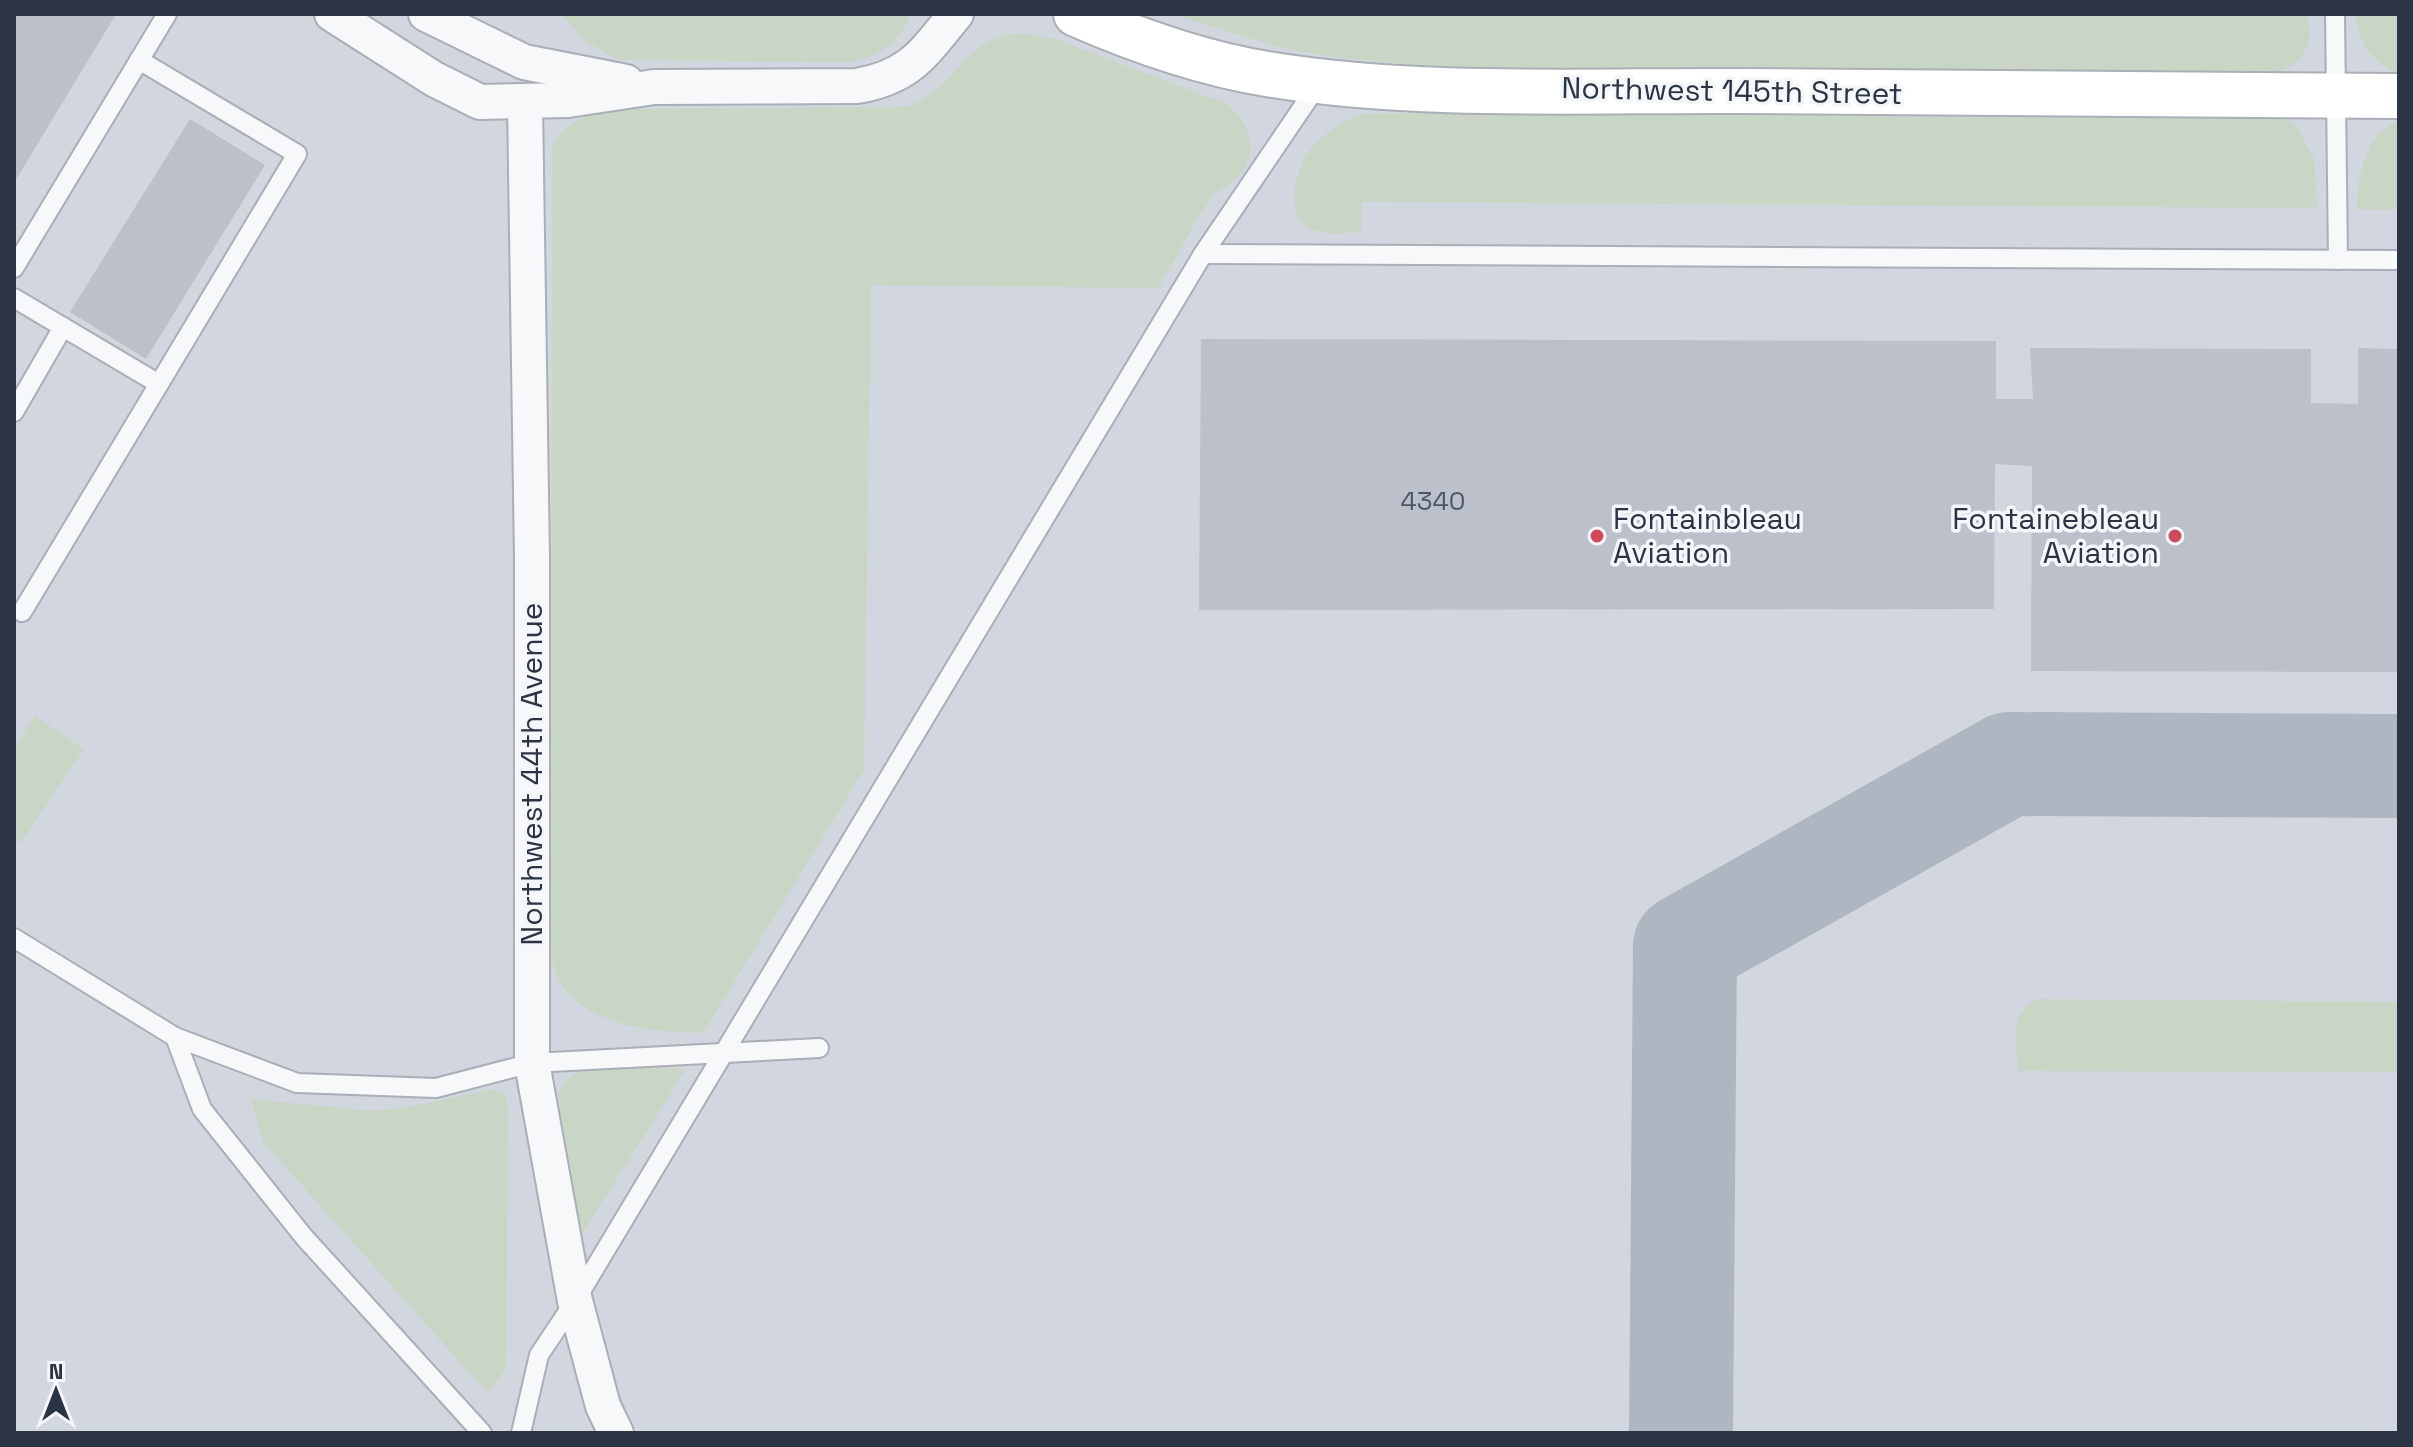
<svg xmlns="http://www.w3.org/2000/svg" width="2413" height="1447" font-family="'Space Grotesk',sans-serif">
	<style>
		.built { fill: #d2d6de }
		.green { fill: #c9d6c5 }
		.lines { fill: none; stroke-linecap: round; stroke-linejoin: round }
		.taxiway { stroke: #b0b6c1; stroke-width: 104 }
		.building { fill: #bbc0ca }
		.lane-casing { stroke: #a9aeb7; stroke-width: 22 }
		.street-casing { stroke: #a9aeb7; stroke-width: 38 }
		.secondary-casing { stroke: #a9aeb7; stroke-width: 48 }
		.lane { stroke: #f7f8fa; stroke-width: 18 }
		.street { stroke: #f7f8fa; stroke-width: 34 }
		.secondary { stroke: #fff; stroke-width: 44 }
		.poi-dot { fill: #d1495b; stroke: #f4f6f9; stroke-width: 3 }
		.labels { text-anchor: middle; stroke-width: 7; stroke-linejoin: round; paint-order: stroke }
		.number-label { font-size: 26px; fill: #4f5766 }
		.street-label { font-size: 30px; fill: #2b3445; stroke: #f4f6f9 }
		.poi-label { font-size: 30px; fill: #2b3445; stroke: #f4f6f9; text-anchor: start }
	</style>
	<rect width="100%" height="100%" fill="#e4e7ec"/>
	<!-- built -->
	<rect class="built" x="14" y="14" width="2385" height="1419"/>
	<!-- green -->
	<g class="green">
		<path d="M562,14H911C900,41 881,55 853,62L619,60L585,41Z"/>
		<path d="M1173,14H2307C2316,43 2302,67 2273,73L1457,68L1347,59L1281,48Z"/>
		<path d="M2355,14H2399V74C2370,61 2360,44 2355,14Z"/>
		<path d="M1020,33L1055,39L1227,104C1253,125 1261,159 1232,183C1225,189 1216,189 1212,196C1192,226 1176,258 1158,288L871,285L864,770L703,1033C646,1032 561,1024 551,955L552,145C564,122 592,112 616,109L905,107C955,93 962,37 1020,33Z"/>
		<path d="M1368,113L2282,119L2294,123L2314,158L2317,208L1362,202L1361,233C1348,232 1330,235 1317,231C1282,220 1294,173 1310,150C1324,132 1346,119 1368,113Z"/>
		<path d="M2399,120V209H2357C2357,175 2365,135 2399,120Z"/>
		<polygon points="35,716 84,749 21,843 14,839 14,748"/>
		<path d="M2040,999L2399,1002V1072L2018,1071C2017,1043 2007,1011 2040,999Z"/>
		<path d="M600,1065L686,1069L582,1234L558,1094C568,1077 579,1067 600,1065Z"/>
		<polygon points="494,1089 506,1094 508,1109 506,1368 491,1390 484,1389 264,1143 251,1099 372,1111 404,1108"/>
	</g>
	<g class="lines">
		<!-- taxiway -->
		<polyline class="taxiway" points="1681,1433 1685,946 2009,764 2399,766"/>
	</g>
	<!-- building -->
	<g class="building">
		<polygon points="14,14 116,14 14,183"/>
		<polygon points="190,119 265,165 146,359 70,312"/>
		<polygon points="1201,339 1996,341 1996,399 2033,399 2030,348 2311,349 2311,403 2358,404 2358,348 2399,349 2399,672 2031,671 2032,466 1995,464 1994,609 1199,610"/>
	</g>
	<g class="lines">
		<!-- lane casing -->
		<g class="lane-casing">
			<g id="lane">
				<polyline points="2335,14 2338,260"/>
				<polyline points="1203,254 2399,260"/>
				<polyline points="14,268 167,14"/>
				<polyline points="14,298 159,384 297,154 139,60"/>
				<polyline points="14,412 63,327"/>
				<polyline points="22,612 159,384"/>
				<polyline points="14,938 175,1037 297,1083 436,1088 532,1063 819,1048"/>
				<polyline points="175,1037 202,1109 304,1237 482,1433"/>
				<polyline points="521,1433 539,1355 575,1301 1203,254 1319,83"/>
			</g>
		</g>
		<!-- street casing -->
		<g class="street-casing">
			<g id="street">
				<path d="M332,14L434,79L480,102L568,100L654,87L857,86C910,77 924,53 956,14"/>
				<polyline points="426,14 524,62 626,82"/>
				<polyline points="525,104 532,558 532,1063 575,1301 603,1406 616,1433"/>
			</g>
		</g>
		<!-- secondary casing -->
		<g class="secondary-casing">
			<path id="secondary" d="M1076,14C1138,41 1200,63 1267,74C1417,99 1590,90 1742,91C1961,94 2180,96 2399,96"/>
		</g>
		<!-- lane -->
		<use href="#lane" class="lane"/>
		<!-- street -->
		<use href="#street" class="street"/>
		<!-- secondary -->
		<use href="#secondary" class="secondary"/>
	</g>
	<!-- markers -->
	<g class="poi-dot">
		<circle cx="1597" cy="536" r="8"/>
		<circle cx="2175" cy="536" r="8"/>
	</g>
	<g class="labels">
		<!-- number labels -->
		<g class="number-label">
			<text x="1433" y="510">4340</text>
		</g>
		<!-- street labels -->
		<g class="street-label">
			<text transform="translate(1732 91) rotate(1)" y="10">Northwest 145th Street</text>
			<text transform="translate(532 774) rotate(-90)" y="10">Northwest 44th Avenue</text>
		</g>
		<!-- poi labels -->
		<g class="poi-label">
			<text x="1613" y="529">Fontainbleau<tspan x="1613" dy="34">Aviation</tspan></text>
			<text x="2159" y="529" text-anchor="end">Fontainebleau<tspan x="2159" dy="34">Aviation</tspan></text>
		</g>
	</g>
	<!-- border -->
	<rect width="2413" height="1447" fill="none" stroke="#2b3445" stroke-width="32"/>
	<!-- north arrow -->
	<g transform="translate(56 1391)" stroke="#f4f6f9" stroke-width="6" paint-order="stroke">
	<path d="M0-6L14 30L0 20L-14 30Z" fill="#2b3445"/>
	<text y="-12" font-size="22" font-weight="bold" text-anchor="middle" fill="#2b3445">N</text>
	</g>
</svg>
